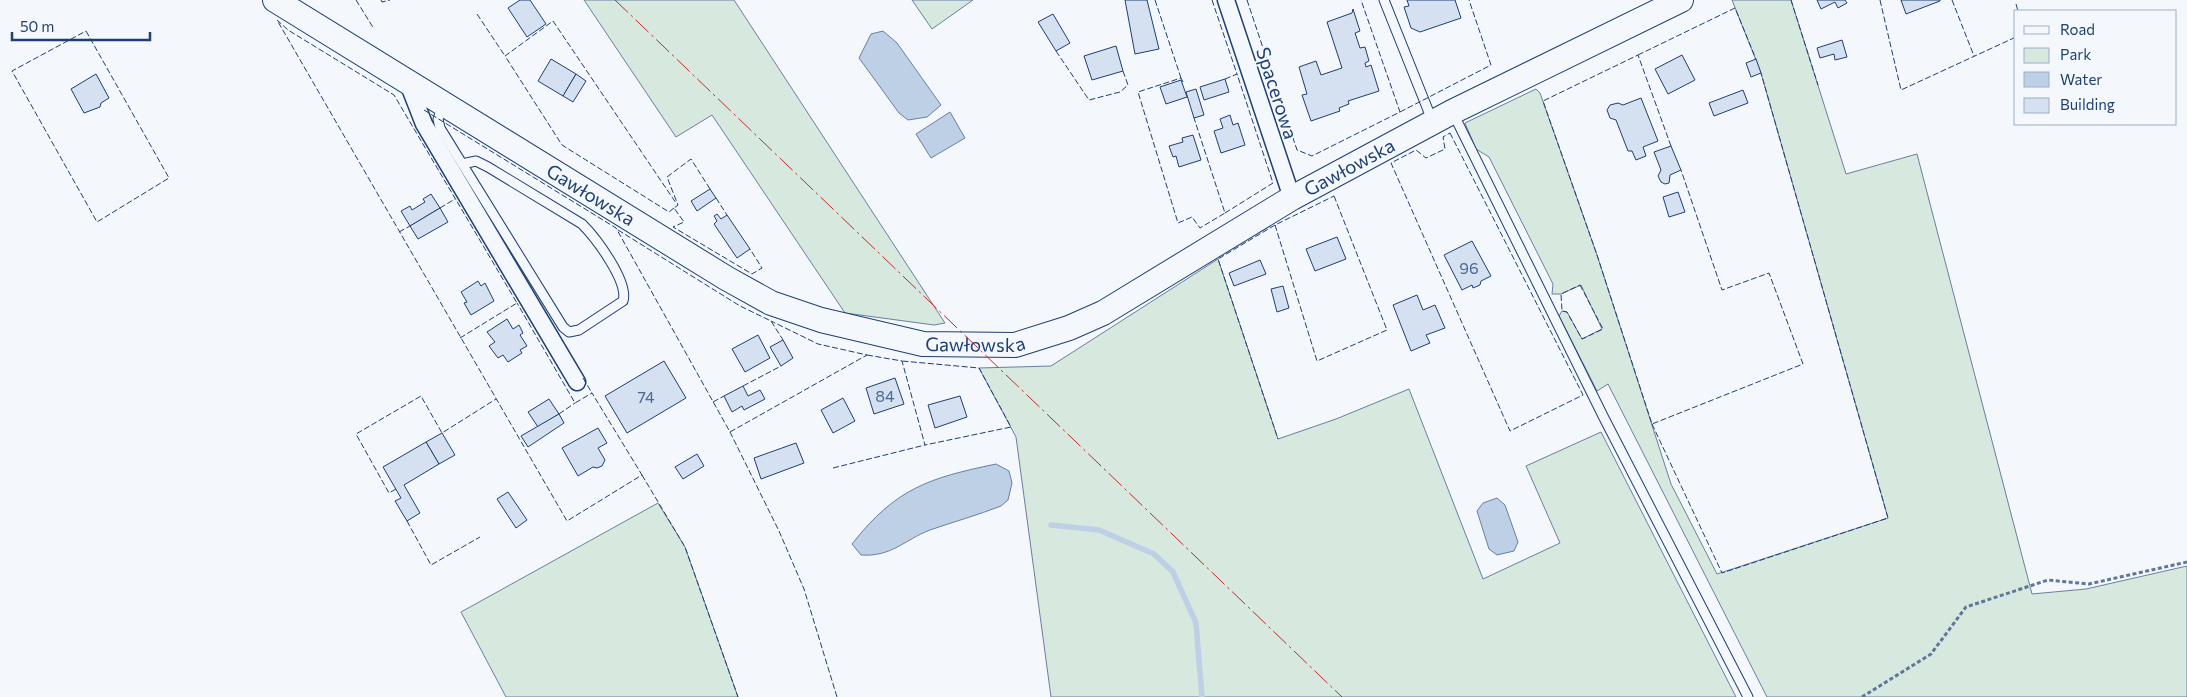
<svg xmlns="http://www.w3.org/2000/svg" width="2187" height="697" font-family="Commissioner,sans-serif">
	<style>
		.green { fill: #d7e8df; stroke: #687fa3 }
		.water { fill: #bed0e5; stroke: #687fa3 }
		.lines { fill: none; stroke-linecap: round; stroke-linejoin: round }
		.stream { stroke: #bed0e5; stroke-width: 5.5 }
		.building { fill: #d5e0f0; stroke: #1d3f73 }
		.lane-casing { stroke: #1d3f73; stroke-width: 11 }
		.street-casing { stroke: #1d3f73; stroke-width: 19 }
		.secondary-casing { stroke: #1d3f73; stroke-width: 26 }
		.path { stroke: #5e769c; stroke-width: 3; stroke-dasharray: 4 2.5; stroke-linecap: butt }
		.lane { stroke: #f4f7fb; stroke-width: 9 }
		.street { stroke: #f4f7fb; stroke-width: 16 }
		.secondary { stroke: #f4f7fb; stroke-width: 24 }
		.fence { stroke: #1d3f73; stroke-width: 1; stroke-dasharray: 6 2.5; stroke-linecap: butt }
		.power { stroke: #c62828; stroke-width: 1; stroke-dasharray: 18 4 2.5 4; stroke-linecap: butt }
		.labels { text-anchor: middle; stroke-width: 4; stroke-linejoin: round; paint-order: stroke }
		.number-label { font-size: 16px; fill: #4b6792 }
		.street-label { font-size: 19px; fill: #1d3f73; stroke: #f4f7fb }
	</style>
	<rect width="100%" height="100%" fill="#f4f7fb"/>
	<!-- green -->
	<g class="green">
		<polygon points="584,0 734,0 945,323 934,325 845,313 712,115 676,137"/>
		<polygon points="912,0 973,0 932,29"/>
		<polygon points="1732,0 1791,0 1846,174 1917,154 2032,594 2086,589 2187,566 2187,697 1767,697 1608,384 1597,391 1559,316 1562,311 1567,312 1582,339 1602,329 1581,285 1561,294 1552,294 1553,284 1489,157 1476,149 1465,123 1536,89 1540,93 1597,255 1671,484 1717,574 1888,518 1761,73"/>
		<polygon points="1218,259 1278,439 1336,419 1409,389 1483,579 1560,543 1526,466 1601,432 1736,697 1051,697 1016,437 979,368 1051,366"/>
		<polygon points="658,503 685,547 738,697 506,697 461,612"/>
	</g>
	<!-- water -->
	<g class="water">
		<polygon points="883,31 897,43 941,105 927,117 908,120 899,113 859,58 871,34"/>
		<polygon points="950,112 965,138 931,158 916,134"/>
		<path d="M996,464L1009,471L1012,483L1008,500L1001,506C978,515 953,522 930,530C904,540 892,557 861,555L852,544C896,488 929,478 996,464Z"/>
		<polygon points="1497,498 1505,505 1518,542 1514,551 1497,555 1489,549 1477,511 1483,503"/>
	</g>
	<g class="lines">
		<!-- stream -->
		<polyline class="stream" points="1051,525 1099,530 1154,554 1173,572 1196,623 1202,697"/>
	</g>
	<!-- building -->
	<g class="building">
		<polygon points="520,0 530,0 546,24 527,37 508,8"/>
		<polygon points="1125,0 1147,0 1159,49 1135,54"/>
		<polygon points="1407,0 1455,0 1461,18 1420,32 1411,28 1404,7 1409,6"/>
		<polygon points="1817,0 1845,0 1847,3 1838,8 1835,2 1821,9"/>
		<polygon points="1901,0 1940,0 1940,1 1906,14"/>
		<polygon points="1353,9 1360,31 1355,33 1360,48 1365,47 1369,61 1365,63 1366,67 1371,65 1379,91 1348,101 1349,104 1339,108 1340,111 1311,121 1302,95 1307,94 1299,67 1316,61 1321,75 1342,68 1327,22 1352,13"/>
		<polygon points="1053,14 1070,43 1056,51 1038,22"/>
		<polygon points="1842,40 1847,57 1835,60 1834,54 1820,58 1817,48"/>
		<polygon points="1116,46 1123,71 1092,80 1084,56"/>
		<polygon points="1682,55 1695,80 1668,94 1655,69"/>
		<polygon points="551,59 576,74 563,96 538,81"/>
		<polygon points="1756,59 1761,73 1751,77 1746,63"/>
		<polygon points="96,74 109,98 101,103 100,107 84,113 71,89"/>
		<polygon points="576,74 586,81 573,102 563,96"/>
		<polygon points="1225,79 1229,92 1204,100 1200,87"/>
		<polygon points="1181,80 1187,97 1166,104 1160,87"/>
		<polygon points="1196,89 1204,115 1194,118 1186,92"/>
		<polygon points="1743,90 1748,103 1714,116 1709,103"/>
		<polygon points="1641,98 1658,141 1643,147 1646,156 1636,160 1632,151 1628,151 1616,120 1610,118 1607,110 1610,105 1618,103 1623,105"/>
		<polygon points="1230,115 1233,125 1238,123 1245,145 1221,153 1214,131 1223,128 1220,119"/>
		<polygon points="1193,135 1201,160 1179,167 1176,156 1173,157 1169,146 1183,142 1182,138"/>
		<polygon points="1671,146 1681,170 1670,175 1669,183 1665,184 1661,182 1658,176 1661,170 1654,152"/>
		<polygon points="710,189 716,198 697,211 691,201"/>
		<polygon points="1678,192 1685,212 1669,217 1663,197"/>
		<polygon points="431,194 440,208 410,226 401,211 410,206 412,210 425,202 423,199"/>
		<polygon points="440,208 448,222 418,239 410,226"/>
		<polygon points="717,214 721,219 727,215 750,249 737,258 714,224 717,221 714,216"/>
		<polygon points="1337,237 1346,259 1315,271 1306,249"/>
		<polygon points="1472,241 1491,276 1481,281 1480,285 1473,288 1472,285 1462,290 1444,255"/>
		<polygon points="1260,260 1266,274 1234,286 1229,273"/>
		<polygon points="478,281 481,286 485,283 494,301 471,315 464,303 467,302 461,292"/>
		<polygon points="1283,286 1289,308 1277,312 1271,289"/>
		<polygon points="1417,295 1423,310 1435,305 1445,328 1426,335 1430,343 1411,351 1393,305"/>
		<polygon points="507,319 513,329 519,325 523,333 520,335 527,346 520,350 522,353 508,362 503,355 498,358 489,346 495,342 487,332"/>
		<polygon points="758,335 770,358 745,372 732,349"/>
		<polygon points="783,340 793,358 781,366 770,347"/>
		<polygon points="664,361 686,398 627,433 605,396"/>
		<polygon points="895,378 904,404 874,414 866,388"/>
		<polygon points="743,386 748,396 760,390 765,399 744,410 742,406 732,412 724,396"/>
		<polygon points="960,396 967,417 935,428 928,405"/>
		<polygon points="843,398 855,421 833,433 821,410"/>
		<polygon points="549,399 559,414 538,427 528,412"/>
		<polygon points="559,414 564,423 528,447 521,436"/>
		<polygon points="598,428 607,443 598,448 605,460 602,466 597,468 593,467 578,476 562,448"/>
		<polygon points="442,433 455,455 439,464 426,442"/>
		<polygon points="426,442 439,464 404,485 420,513 407,521 395,501 401,498 383,467"/>
		<polygon points="796,443 804,463 761,479 754,458"/>
		<polygon points="697,454 704,466 683,479 675,467"/>
		<polygon points="508,492 527,520 516,528 497,499"/>
	</g>
	<g class="lines">
		<!-- lane casing -->
		<g class="lane-casing">
			<g id="lane">
				<polyline points="1384,0 1432,120"/>
				<path d="M443,105L438,119L440,128L563,327L569,332L579,330L623,301C629,282 596,238 582,224L488,167L476,161L462,164"/>
				<polyline points="1453,113 1604,418 1748,697"/>
			</g>
		</g>
		<!-- street casing -->
		<g class="street-casing">
			<g id="street">
				<polyline points="1226,0 1292,198"/>
				<polyline points="408,83 424,124 577,382"/>
			</g>
		</g>
		<!-- secondary casing -->
		<g class="secondary-casing">
			<g id="secondary">
				<path id="s1" d="M275,0L726,278L771,303L821,320L923,344L1015,345L1069,328L1103,313L1292,198L1452,112L1681,0"/>
			</g>
		</g>
		<!-- path -->
		<polyline class="path" points="1862,697 1931,654 1966,607 2048,580 2089,584 2187,562"/>
		<!-- lane -->
		<use href="#lane" class="lane"/>
		<!-- street -->
		<use href="#street" class="street"/>
		<!-- secondary -->
		<use href="#secondary" class="secondary"/>
		<!-- fence -->
		<g class="fence">
			<polyline points="356,0 374,29"/>
			<polyline points="381,0 382,2 390,0"/>
			<polyline points="1155,0 1181,78"/>
			<polyline points="1212,0 1237,74"/>
			<polyline points="1247,0 1297,150 1312,156 1400,112 1361,0"/>
			<polyline points="1791,0 1818,85"/>
			<polyline points="1880,0 1901,90 2016,37"/>
			<polyline points="1952,0 1974,56"/>
			<polyline points="2016,4 2018,11"/>
			<polyline points="477,14 505,56"/>
			<polygon points="86,31 169,178 97,222 12,71"/>
			<polyline points="1056,51 1089,100 1120,92 1128,85 1123,71"/>
			<polyline points="1638,55 1735,8 1756,59"/>
			<polyline points="1183,82 1181,78 1138,92 1178,223 1192,217 1200,228 1225,213 1194,118"/>
			<polyline points="424,110 616,228 730,432 779,531 804,589 837,697"/>
			<polyline points="1400,112 1491,65 1469,0"/>
			<polygon points="1450,133 1583,395 1510,431 1391,163 1416,150 1426,158 1445,149 1443,137"/>
			<polyline points="1671,146 1638,55 1543,101 1597,255 1652,424 1803,364 1769,273 1722,290 1681,170"/>
			<polyline points="710,189 691,159 667,177 678,205 674,208 684,222 673,227 752,274 762,268 750,249"/>
			<polygon points="1334,196 1387,330 1317,361 1275,225"/>
			<polyline points="716,198 727,215"/>
			<polyline points="440,208 455,199"/>
			<polyline points="674,208 669,212 562,145 505,56 553,21 676,203"/>
			<polyline points="1225,213 1273,183 1237,74 1225,79"/>
			<polyline points="1275,225 1218,259 1278,439"/>
			<polyline points="618,230 740,306 771,321 783,340"/>
			<polyline points="399,232 410,226"/>
			<polygon points="1580,285 1603,329 1582,339 1567,312 1562,311 1561,294"/>
			<polyline points="460,338 517,303 394,95 288,30 277,20 567,521 642,475 592,393 575,403 517,303"/>
			<polyline points="867,355 902,361 925,445 1011,427 979,368 902,361"/>
			<polyline points="583,378 592,393"/>
			<polyline points="743,386 781,366"/>
			<polyline points="713,402 724,396"/>
			<polyline points="559,414 575,403"/>
			<polyline points="1652,424 1722,573 1888,518 1761,73"/>
			<polyline points="730,432 867,355 818,344 771,321"/>
			<polyline points="833,468 925,445"/>
			<polyline points="642,475 685,547 738,697"/>
			<polyline points="396,489 389,493 356,434 421,396 442,433 496,399"/>
			<polyline points="407,521 431,565 480,537"/>
		</g>
		<!-- power -->
		<polyline class="power" points="615,0 1342,697"/>
	</g>
	<g class="labels">
		<!-- number labels -->
		<g class="number-label">
			<text x="1469" y="274">96</text>
			<text x="885" y="402">84</text>
			<text x="646" y="403">74</text>
		</g>
		<!-- street labels -->
		<g class="street-label">
			<text transform="translate(1277 93) rotate(72)" y="7">Spacerowa</text>
			<text dy="7" stroke="none"><textPath href="#s1" startOffset="1211">Gawłowska</textPath></text>
			<text dy="7" stroke="none"><textPath href="#s1" startOffset="371">Gawłowska</textPath></text>
			<text dy="7" stroke="none"><textPath href="#s1" startOffset="791">Gawłowska</textPath></text>
		</g>
	</g>
	<!-- legend -->
	<rect x="2014" y="10" width="162" height="115" fill="#f4f7fb" stroke="#9eadc5"/>
	<rect x="2024" y="26" width="25" height="8" fill="#f4f7fb" stroke="#9eadc5"/>
	<text x="2060" y="35" font-size="15" fill="#1d3f73">Road</text>
	<rect x="2024" y="48" width="25" height="15" fill="#d7e8df" stroke="#9eadc5"/>
	<text x="2060" y="60" font-size="15" fill="#1d3f73">Park</text>
	<rect x="2024" y="72" width="25" height="15" fill="#bed0e5" stroke="#9eadc5"/>
	<text x="2060" y="85" font-size="15" fill="#1d3f73">Water</text>
	<rect x="2024" y="98" width="25" height="15" fill="#d5e0f0" stroke="#9eadc5"/>
	<text x="2060" y="110" font-size="15" fill="#1d3f73">Building</text>
	<!-- scale -->
	<path d="M12 32v8h138v-8" fill="none" stroke="#1d3f73" stroke-width="2.5"/>
	<text x="20" y="32" font-size="15" fill="#1d3f73" stroke="#f4f7fb" stroke-width="4" paint-order="stroke">50 m</text>
</svg>
